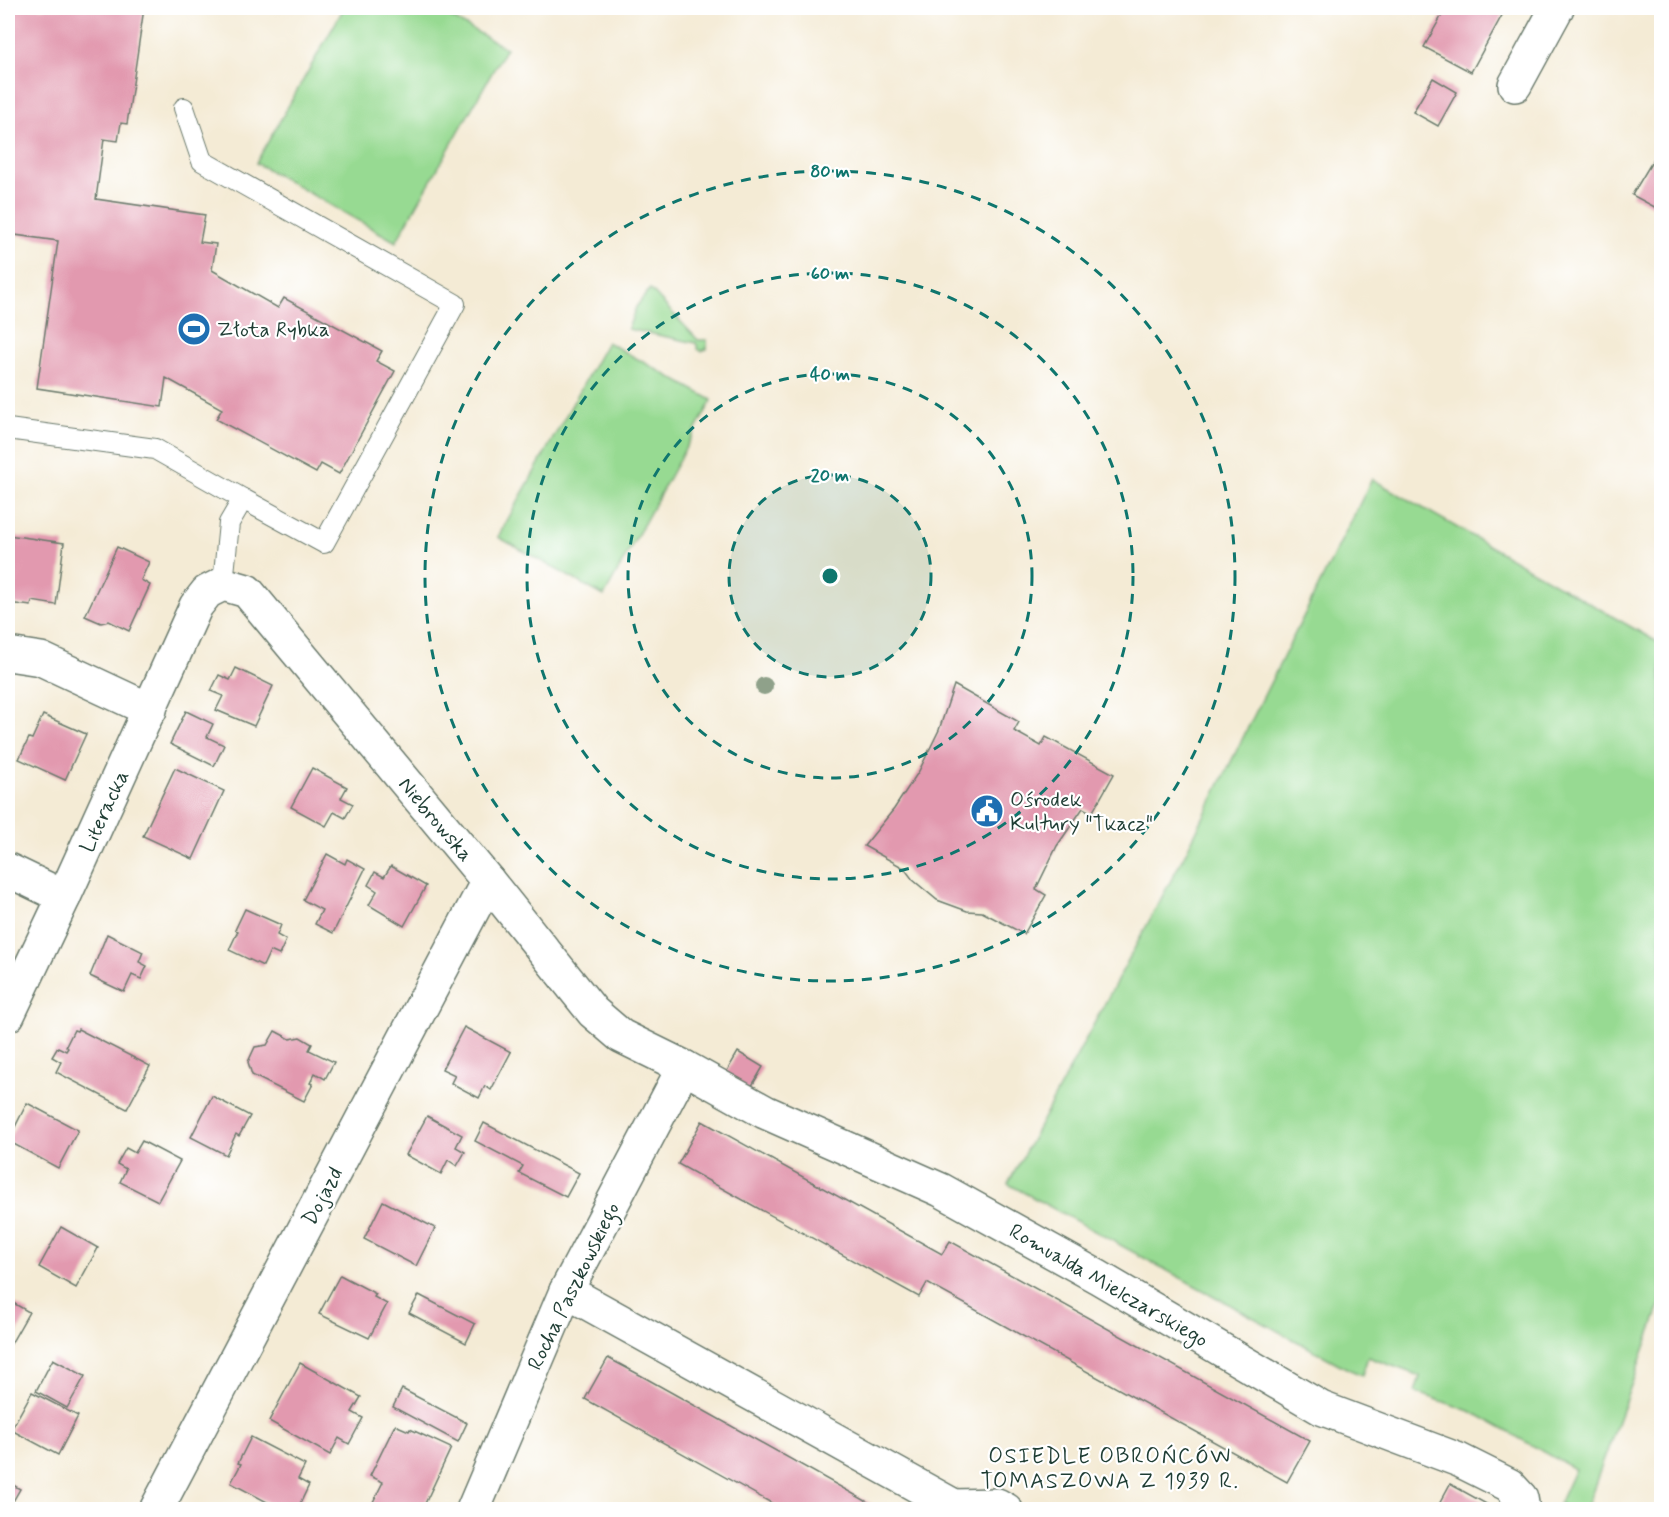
<svg xmlns="http://www.w3.org/2000/svg" width="1669" height="1517" font-family="Mynerve,sans-serif">
	<style>
		.green { fill: #97da92; stroke: #5b8c63; stroke-width: 1.5 }
		.building { fill: #e299af }
		.lines { fill: none; stroke-linecap: round; stroke-linejoin: round }
		.service-casing { stroke: #6a7a6c; stroke-width: 22 }
		.minor-casing { stroke: #6a7a6c; stroke-width: 36 }
		.service { stroke: #fff; stroke-width: 20 }
		.minor { stroke: #fff; stroke-width: 33 }
		.tree { fill: #8fa18a }
		.ring { fill: none; stroke: #0f766e; stroke-width: 3; stroke-dasharray: 10 8 }
		.labels { text-anchor: middle; stroke-width: 4.5; stroke-linejoin: round; paint-order: stroke }
		.poi-label { font-size: 21px; fill: #1f3d34; stroke: #fff; text-anchor: start }
		.street-label { font-size: 21px; fill: #1f3d34; stroke: #fff }
		.neighbourhood-label { font-size: 22px; letter-spacing: 1.5px; fill: #1f3d34; stroke: #fff }
		.centre { fill: #0f766e; stroke: #fff; stroke-width: 3 }
		.ring-label { font-size: 18px; text-anchor: middle; font-weight: bold; fill: #0f766e; stroke: #fff; stroke-width: 4.5; stroke-linejoin: round; paint-order: stroke }
	</style>
	<rect width="100%" height="100%" fill="#fff"/>
	<filter id="ink" filterUnits="userSpaceOnUse"><feTurbulence type="fractalNoise" baseFrequency=".0167" numOctaves="2"/><feDisplacementMap in="SourceGraphic" scale="12" xChannelSelector="R" yChannelSelector="G"/><feConvolveMatrix kernelMatrix="1 2 1 2 8 2 1 2 1" color-interpolation-filters="sRGB"/></filter>
	<filter id="wash" filterUnits="userSpaceOnUse"><feTurbulence type="fractalNoise" baseFrequency=".008" numOctaves="4" result="noise"/><feDisplacementMap in="SourceGraphic" scale="24" xChannelSelector="R" yChannelSelector="G"/><feGaussianBlur stdDeviation="1.35" result="paint"/><feColorMatrix in="noise" values="0 0 0 0 0 0 0 0 0 0 0 0 0 0 0 0 0 1.4 0 .05"/><feComposite in="paint" operator="in"/></filter>
	<g filter="url(#wash)">
		<rect width="100%" height="100%" fill="#f4ebd5"/>
		<!-- green -->
		<g class="green">
			<polygon points="344,8 434,8 506,48 396,242 256,163"/>
			<polygon points="650,289 698,340 707,340 707,349 701,351 698,349 696,343 628,329 636,307"/>
			<polygon points="607,342 712,400 604,596 498,537"/>
			<polygon points="1372,479 1661,644 1661,1303 1586,1509 1570,1509 1559,1504 1575,1469 1470,1411 1415,1392 1420,1376 1368,1357 1362,1375 1348,1369 1008,1184 1185,854"/>
		</g>
		<g id="blocks">
			<!-- building -->
			<g class="building">
				<polygon points="8,8 144,8 127,124 121,123 118,141 104,139 96,199 205,215 200,242 216,244 212,270 278,308 284,298 382,351 376,361 395,371 339,474 321,464 316,473 216,419 222,409 166,378 162,407 37,388 58,241 8,234"/>
				<polygon points="1446,8 1506,8 1471,72 1424,47"/>
				<polygon points="1433,78 1457,92 1438,126 1413,112"/>
				<polygon points="1662,145 1662,211 1632,195"/>
				<polygon points="8,535 64,543 56,605 32,601 31,606 8,603"/>
				<polygon points="117,547 149,562 141,580 150,585 129,631 109,621 101,623 85,616"/>
				<polygon points="236,668 273,686 254,726 216,710 223,696 211,691 219,675 230,680"/>
				<polygon points="954,685 1019,722 1014,731 1041,746 1046,737 1114,774 1092,813 1083,808 1057,846 1036,889 1046,895 1024,934 982,912 967,911 937,900 913,880 904,868 864,846 894,809 919,771 939,730"/>
				<polygon points="186,711 213,724 207,737 224,745 214,766 170,744"/>
				<polygon points="43,715 86,734 65,780 19,759 29,738 32,739"/>
				<polygon points="175,768 224,791 193,859 143,836"/>
				<polygon points="312,768 347,787 341,798 353,804 345,818 334,812 326,826 291,807"/>
				<polygon points="327,854 345,864 347,859 365,869 333,933 315,924 322,910 303,900"/>
				<polygon points="391,866 426,886 404,926 369,905 377,891 368,885 375,872 384,877"/>
				<polygon points="245,909 281,925 277,935 286,940 279,955 270,951 263,966 229,950 238,931 235,930"/>
				<polygon points="107,934 143,952 139,962 147,966 141,979 132,975 124,992 90,976"/>
				<polygon points="464,1027 511,1052 491,1090 485,1086 479,1098 451,1083 455,1075 442,1069"/>
				<polygon points="78,1029 150,1066 127,1109 56,1072 61,1062 52,1057 58,1047 66,1051 68,1048 66,1046 74,1030 77,1031"/>
				<polygon points="275,1031 290,1039 300,1037 312,1044 309,1050 334,1062 325,1079 315,1073 310,1083 313,1084 304,1101 252,1075 248,1062 255,1047 267,1045"/>
				<polygon points="738,1052 763,1067 749,1091 724,1076"/>
				<polygon points="212,1096 250,1116 239,1136 236,1134 226,1155 191,1137"/>
				<polygon points="27,1103 78,1130 58,1168 8,1141"/>
				<polygon points="427,1116 462,1135 456,1147 465,1152 457,1166 448,1160 441,1174 406,1155"/>
				<polygon points="702,1121 942,1254 950,1241 1310,1441 1287,1482 927,1283 919,1297 678,1164"/>
				<polygon points="484,1123 579,1173 566,1197 519,1173 523,1166 475,1141"/>
				<polygon points="142,1141 180,1161 158,1201 120,1182 126,1169 117,1164 126,1148 135,1153"/>
				<polygon points="383,1201 435,1228 416,1266 364,1239"/>
				<polygon points="61,1227 98,1248 76,1288 39,1267"/>
				<polygon points="340,1275 376,1294 374,1297 387,1304 369,1338 319,1314"/>
				<polygon points="419,1295 475,1324 466,1343 409,1313"/>
				<polygon points="8,1300 29,1312 8,1349"/>
				<polygon points="608,1358 640,1375 882,1510 784,1510 585,1399"/>
				<polygon points="53,1359 85,1376 67,1408 36,1391"/>
				<polygon points="300,1363 361,1397 352,1412 363,1418 349,1444 339,1438 330,1455 269,1421"/>
				<polygon points="402,1389 467,1423 458,1442 393,1407"/>
				<polygon points="32,1392 78,1416 58,1455 11,1430"/>
				<polygon points="395,1425 409,1431 410,1429 451,1448 422,1510 369,1510 383,1482 370,1476"/>
				<polygon points="251,1437 305,1465 298,1479 309,1485 297,1510 282,1510 231,1483 241,1464 238,1463"/>
				<polygon points="8,1482 20,1489 8,1510"/>
				<polygon points="1450,1484 1492,1507 1491,1510 1436,1510"/>
			</g>
		</g>
	</g>
	<g filter="url(#ink)">
		<use href="#blocks" fill-opacity="0" stroke="#6a7a6c" stroke-width="1.5"/>
		<g class="lines">
			<!-- service casing -->
			<g class="service-casing">
				<g id="service">
					<polyline points="184,108 202,161 455,304 324,543 243,499"/>
					<polyline points="8,429 155,449 243,499 229,523 223,584"/>
				</g>
			</g>
			<!-- minor casing -->
			<g class="minor-casing">
				<g id="minor">
					<polyline points="1515,85 1557,8"/>
					<polyline points="8,654 41,659 150,710"/>
					<polyline points="8,870 64,897"/>
					<polyline points="8,1015 64,897 196,606 207,592 223,584 247,591 488,881 593,1012 621,1036 684,1067 765,1112 941,1190 1098,1277 1321,1408 1459,1460 1509,1485 1521,1498 1523,1510"/>
					<polyline points="566,1291 954,1506 997,1505 1006,1510"/>
					<polyline points="156,1510 488,881"/>
					<polyline points="473,1510 566,1291 684,1067"/>
				</g>
			</g>
			<!-- service -->
			<use href="#service" class="service"/>
			<!-- minor -->
			<use href="#minor" class="minor"/>
		</g>
		<!-- trees -->
		<circle class="tree" cx="764" cy="686" r="9"/>
	</g>
	<!-- distance rings -->
	<circle cx="830" cy="576" r="101" fill="#0f766e" fill-opacity=".12"/>
	<g class="ring">
		<circle cx="830" cy="576" r="101"/>
		<circle cx="830" cy="576" r="202"/>
		<circle cx="830" cy="576" r="303"/>
		<circle cx="830" cy="576" r="405"/>
	</g>
	<!-- icons -->
	<defs>
		<g id="stadium-disc" transform="scale(1.725)"><circle r="9.5" fill="#1f6fb2" stroke="#fff"/><path d="M0-5a6.5 5 0 1 0 0 10a6.5 5 0 1 0 0-10ZM-3.5-1.8h7v3.6h-7Z" fill="#fff"/></g>
		<g id="civic-disc" transform="scale(1.725)"><circle r="9.5" fill="#1f6fb2" stroke="#fff"/><path d="M-.6-6.5H3V-4.5H.6V-3L4-1V1h2V6H-6V1h2V-1L-.6-3ZM-1.2 2.5V6h2.4V2.5Z" fill="#fff"/></g>
	</defs>
	<g fill-rule="evenodd">
		<use href="#stadium-disc" x="194" y="329"/>
		<use href="#civic-disc" x="987" y="811"/>
	</g>
	<g class="labels">
		<!-- poi labels -->
		<g class="poi-label">
			<text x="217" y="336">Złota Rybka</text>
			<text x="1010" y="806">Ośrodek<tspan x="1010" dy="24">Kultury "Tkacz"</tspan></text>
		</g>
		<!-- street labels -->
		<g class="street-label">
			<text transform="translate(104 811) rotate(-65)" y="7">Literacka</text>
			<text transform="translate(436 819) rotate(50)" y="7">Niebrowska</text>
			<text transform="translate(322 1196) rotate(-62)" y="7">Dojazd</text>
			<text transform="translate(1109 1285) rotate(30)" y="7">Romualda Mielczarskiego</text>
			<text transform="translate(573 1286) rotate(-64)" y="7">Rocha Paszkowskiego</text>
		</g>
		<!-- neighbourhood labels -->
		<g class="neighbourhood-label">
			<text x="1110" y="1463">OSIEDLE OBROŃCÓW<tspan x="1110" dy="25">TOMASZOWA Z 1939 R.</tspan></text>
		</g>
	</g>
	<circle cx="830" cy="576" r="9" class="centre"/>
	<g class="ring-label">
		<text x="830" y="177">80 m</text>
		<text x="830" y="279">60 m</text>
		<text x="830" y="380">40 m</text>
		<text x="830" y="481">20 m</text>
	</g>
	<!-- margin -->
	<rect width="1669" height="1517" fill="none" stroke="#fff" stroke-width="30"/>
</svg>
